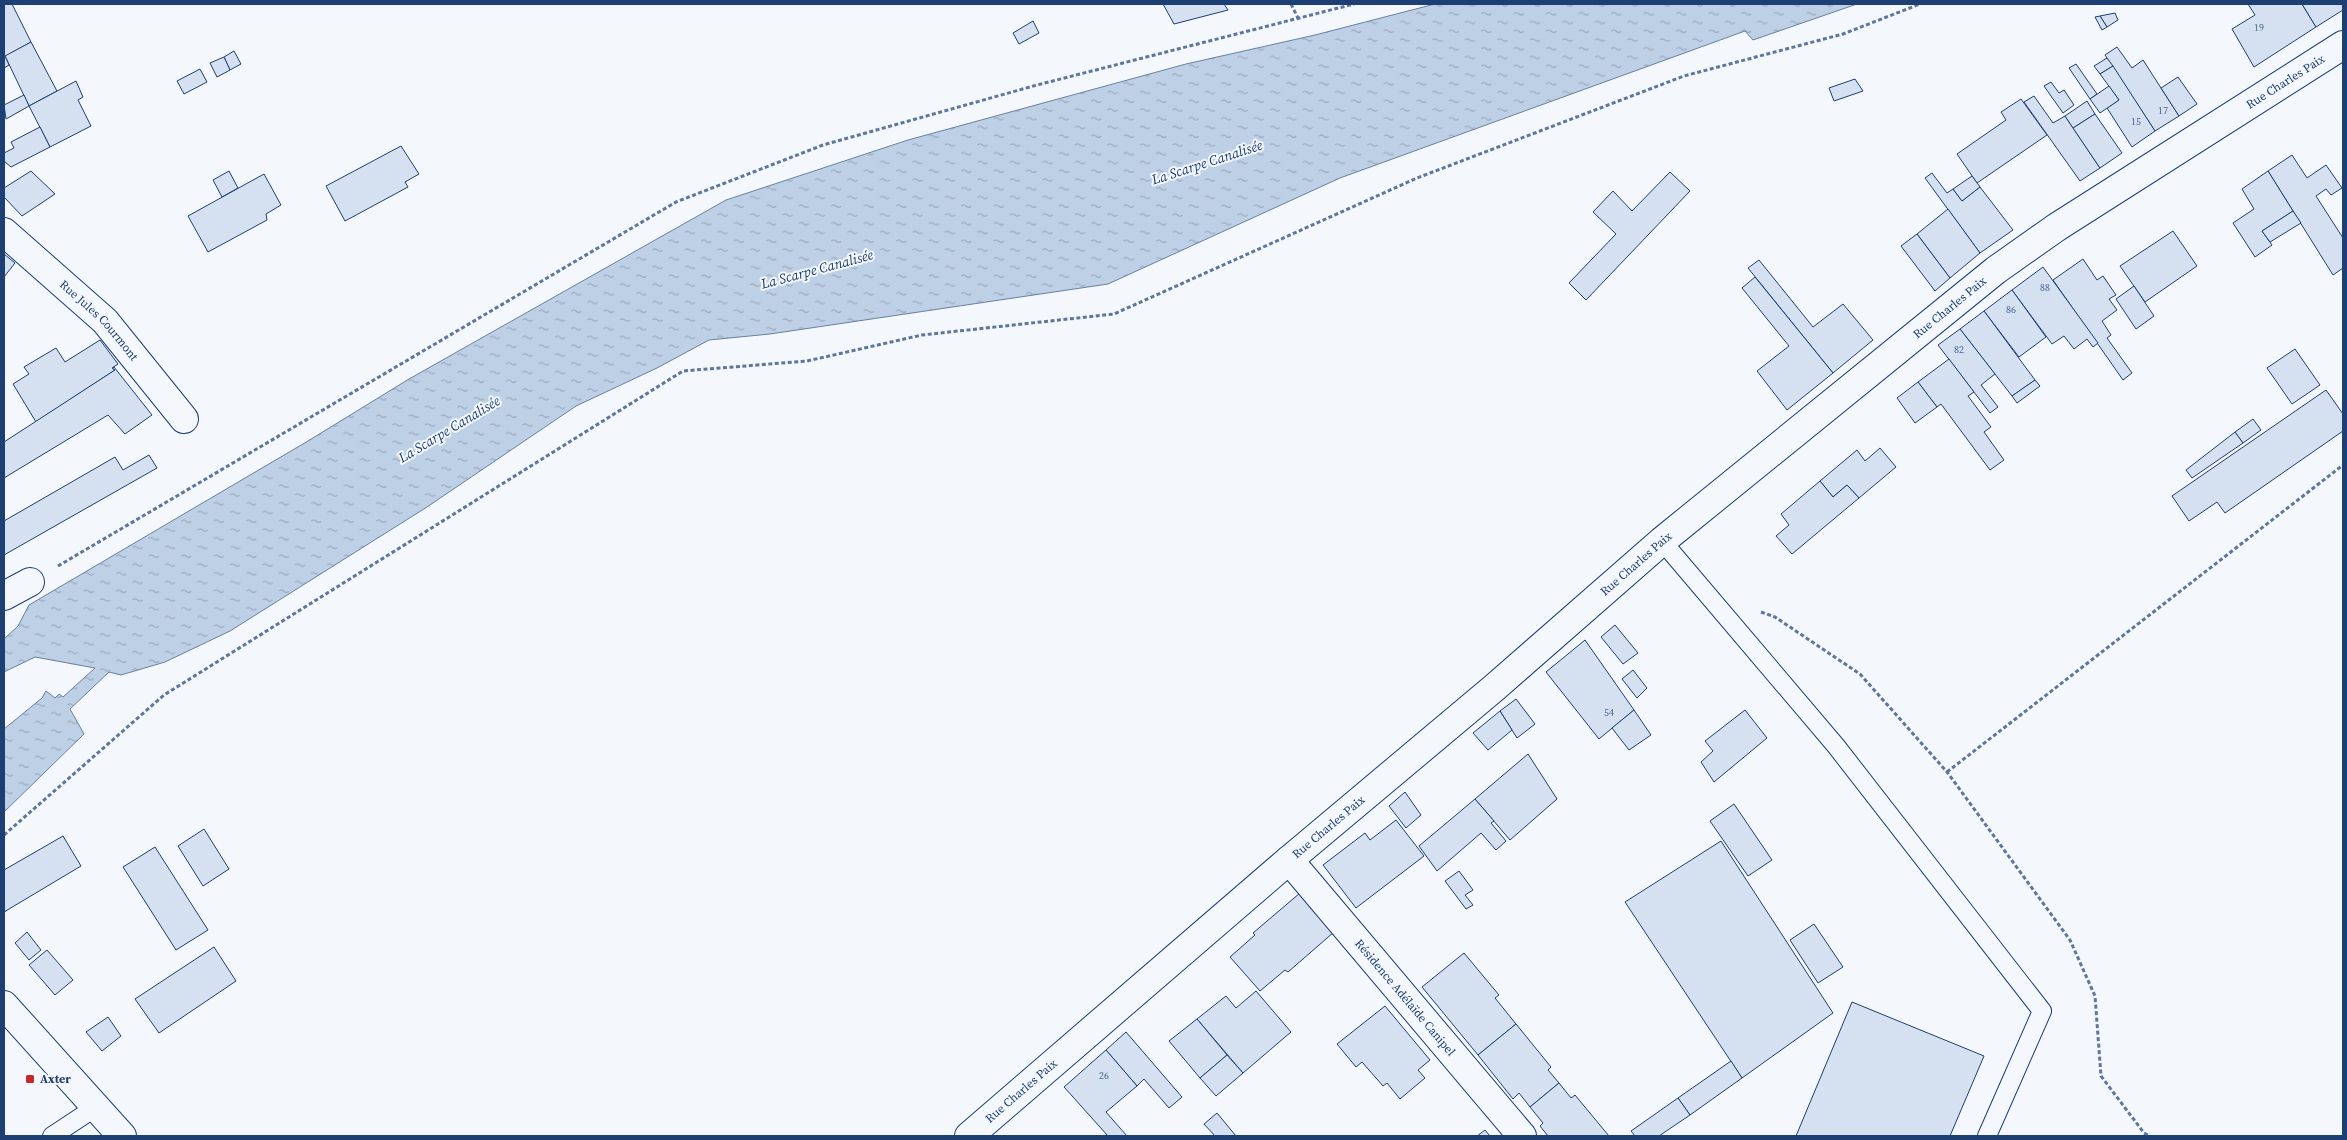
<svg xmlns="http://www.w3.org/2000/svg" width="2347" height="1140" font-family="'Source Serif 4',serif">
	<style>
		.water { fill: url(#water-ripples); stroke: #687fa3 }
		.building { fill: #d5e0f0; stroke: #1d3f73 }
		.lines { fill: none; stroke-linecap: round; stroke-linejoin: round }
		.service-casing { stroke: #1d3f73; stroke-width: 20 }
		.minor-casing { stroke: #1d3f73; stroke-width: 30 }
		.tertiary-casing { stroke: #1d3f73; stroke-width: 30 }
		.path { stroke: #5e769c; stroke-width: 3; stroke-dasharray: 4 2.5; stroke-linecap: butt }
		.service { stroke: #f4f7fb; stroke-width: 18 }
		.minor { stroke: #f4f7fb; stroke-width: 28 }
		.tertiary { stroke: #f4f7fb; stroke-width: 28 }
		.poi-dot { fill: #c62828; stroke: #f4f7fb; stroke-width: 2 }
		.labels { text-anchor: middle; stroke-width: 4; stroke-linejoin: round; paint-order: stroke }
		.number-label { font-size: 10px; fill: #4b6792 }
		.street-label { font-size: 12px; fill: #1d3f73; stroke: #f4f7fb }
		.poi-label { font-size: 12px; font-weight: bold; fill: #1d3f73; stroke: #f4f7fb; text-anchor: start }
		.water-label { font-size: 14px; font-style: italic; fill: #1d3f73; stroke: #f4f7fb }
	</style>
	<defs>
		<pattern id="water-ripples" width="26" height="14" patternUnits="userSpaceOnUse" patternTransform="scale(1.25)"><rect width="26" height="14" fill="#bed0e5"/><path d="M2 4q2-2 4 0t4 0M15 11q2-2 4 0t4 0" fill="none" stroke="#9aaabe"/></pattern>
	</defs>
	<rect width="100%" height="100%" fill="#f4f7fb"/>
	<!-- water -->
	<polygon class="water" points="1435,4 1857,4 1753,40 1745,31 1340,178 1108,284 770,334 709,340 657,368 576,406 427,507 230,631 165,662 121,675 109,672 70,709 84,734 4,812 4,729 42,698 46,691 55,698 59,694 63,697 95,668 35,657 4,672 4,639 18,626 29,605 308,441 409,379 726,200 908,140 1186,64 1315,35"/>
	<!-- building -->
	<g class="building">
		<polygon points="4,4 12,4 31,42 4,57"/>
		<polygon points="1163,4 1224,4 1228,10 1174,24"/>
		<polygon points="2248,4 2302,4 2316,27 2254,67 2232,29 2255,15"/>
		<polygon points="2302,4 2343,4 2343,10 2316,27"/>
		<polygon points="2115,13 2118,20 2107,27 2100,16"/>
		<polygon points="2100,16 2107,27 2102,30 2095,17"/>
		<polygon points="1033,21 1039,33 1019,44 1013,33"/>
		<polygon points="31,42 57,91 29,106 5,56"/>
		<polygon points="2117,47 2132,68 2143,60 2179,116 2155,131 2105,55"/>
		<polygon points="234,51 241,64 230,70 224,57"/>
		<polygon points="5,56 9,65 4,68 4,57"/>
		<polygon points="224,57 230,70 217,77 210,63"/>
		<polygon points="2107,58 2113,66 2100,74 2094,66"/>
		<polygon points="2076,64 2097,94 2090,99 2069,68"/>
		<polygon points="2113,66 2155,131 2132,147 2107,108 2119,100 2100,74"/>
		<polygon points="200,69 207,82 184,94 177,81"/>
		<polygon points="2178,77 2197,104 2179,116 2161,88"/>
		<polygon points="1855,79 1863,91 1834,101 1829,88"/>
		<polygon points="76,81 83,97 78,100 91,126 50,147 29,106"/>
		<polygon points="2051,82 2059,93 2064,90 2074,105 2063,113 2044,86"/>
		<polygon points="2109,86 2119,100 2100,113 2090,99"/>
		<polygon points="24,95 29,106 6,119 4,105"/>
		<polygon points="2034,96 2053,123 2065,116 2100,168 2080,181 2024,102"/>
		<polygon points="2021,99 2047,135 1977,183 1957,154 2006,120 2001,112"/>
		<polygon points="2087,101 2095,114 2073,128 2065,116"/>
		<polygon points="2095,114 2122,153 2100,168 2073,128"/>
		<polygon points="40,127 50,147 11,167 4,161 4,153 14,148 11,142"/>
		<polygon points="401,146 419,174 405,182 408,187 345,221 326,186"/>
		<polygon points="2292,155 2307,178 2326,165 2342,188 2331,195 2326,189 2316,196 2343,238 2343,268 2333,275 2268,171"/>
		<polygon points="31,171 55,194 22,216 4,197 4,188"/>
		<polygon points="229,171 238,188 222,197 213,180"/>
		<polygon points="2268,171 2293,211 2262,231 2272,245 2255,257 2233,223 2254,209 2242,189"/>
		<polygon points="1670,172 1690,191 1586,300 1569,283 1616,234 1593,212 1613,191 1632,211"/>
		<polygon points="1932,173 1947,193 1953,189 1962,201 1980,187 2013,230 1980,253 1925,178"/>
		<polygon points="264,174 281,205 266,214 267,220 208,252 188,216"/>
		<polygon points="1972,176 1980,187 1962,201 1953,189"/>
		<polygon points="1948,209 1980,253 1950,278 1917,234"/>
		<polygon points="2293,211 2301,223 2270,242 2262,231"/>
		<polygon points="2173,231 2197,266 2145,302 2120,266"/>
		<polygon points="1917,234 1950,278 1935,291 1901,246"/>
		<polygon points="4,254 15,263 4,277"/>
		<polygon points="2083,259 2097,280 2103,276 2116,295 2109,299 2117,310 2102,321 2111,335 2107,338 2132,373 2123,380 2053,280"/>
		<polygon points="1759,260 1813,327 1843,304 1873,340 1833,373 1748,268"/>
		<polygon points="2043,267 2098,343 2093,347 2087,339 2074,349 2064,336 2052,344 2012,290"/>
		<polygon points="1755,277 1833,373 1787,410 1757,371 1789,346 1742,288"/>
		<polygon points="2134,286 2154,316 2136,329 2116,299"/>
		<polygon points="2012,290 2046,337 2019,357 1984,311"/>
		<polygon points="1984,311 2035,380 2012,396 1960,329"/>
		<polygon points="1960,329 1995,374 1981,385 1998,407 1990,413 1938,345"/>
		<polygon points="100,340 118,364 112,368 115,370 36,422 13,384 29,374 24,367 56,348 65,362"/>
		<polygon points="2295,349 2320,385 2292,404 2267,368"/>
		<polygon points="1949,359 1974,392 1968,396 1991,427 1984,432 2004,460 1990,470 1941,404 1937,407 1918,382"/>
		<polygon points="114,367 152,415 125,434 108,415 4,478 4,442 115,370 112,368"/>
		<polygon points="2035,380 2040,386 2017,403 2012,396"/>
		<polygon points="1918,382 1937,407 1915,423 1897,398"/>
		<polygon points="2326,390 2343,414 2343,431 2225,513 2217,502 2189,521 2172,496"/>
		<polygon points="2253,419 2261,430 2243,443 2235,432"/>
		<polygon points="2235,432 2243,443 2192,478 2186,470"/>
		<polygon points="1880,448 1896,467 1859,498 1847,485 1833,497 1820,481 1857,450 1865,461"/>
		<polygon points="149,455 157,468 4,555 4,521 115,457 123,470"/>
		<polygon points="1820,481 1833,497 1847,485 1859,498 1792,554 1776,536 1789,525 1781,514"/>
		<polygon points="1615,625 1638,653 1623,664 1601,637"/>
		<polygon points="1585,640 1634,710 1599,739 1546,672"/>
		<polygon points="1633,670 1647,688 1637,698 1622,679"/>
		<polygon points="1516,699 1535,724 1517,738 1500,711"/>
		<polygon points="1634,710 1651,735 1629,750 1612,728"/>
		<polygon points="1745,710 1767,738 1714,782 1701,762 1713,751 1705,741"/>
		<polygon points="1500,711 1512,730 1488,750 1473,733"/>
		<polygon points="1528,754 1557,799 1510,840 1475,799"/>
		<polygon points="1405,792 1421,815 1406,828 1389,806"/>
		<polygon points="1475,799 1494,821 1491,823 1506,841 1496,850 1481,833 1437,871 1419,846"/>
		<polygon points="1734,804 1772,860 1748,876 1710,821"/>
		<polygon points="1396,820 1424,856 1356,908 1323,865 1365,833 1370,840"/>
		<polygon points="204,829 229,869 203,886 178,846"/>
		<polygon points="63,836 81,866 4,912 4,870"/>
		<polygon points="1721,841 1833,1013 1742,1078 1625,902"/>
		<polygon points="155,847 208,930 176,950 123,867"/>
		<polygon points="1459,871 1473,890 1465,895 1473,905 1466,909 1445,881"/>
		<polygon points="1300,893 1334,932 1288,972 1285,970 1260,991 1230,957 1255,935 1253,933"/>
		<polygon points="1814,924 1843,967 1818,983 1790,940"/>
		<polygon points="27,932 41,950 29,960 15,943"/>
		<polygon points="214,947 236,981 159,1033 135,999"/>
		<polygon points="47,950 73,980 55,995 29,965"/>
		<polygon points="1464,953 1499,995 1495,998 1516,1024 1478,1055 1422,987"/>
		<polygon points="1256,991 1291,1032 1243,1073 1197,1019 1226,996 1236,1008"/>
		<polygon points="1852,1002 1984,1056 1950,1136 1796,1136"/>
		<polygon points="1385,1006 1430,1060 1418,1070 1425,1078 1400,1099 1387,1083 1383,1086 1362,1062 1356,1067 1337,1044"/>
		<polygon points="108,1017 121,1036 102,1051 86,1032"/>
		<polygon points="1197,1019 1227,1055 1200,1078 1169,1041"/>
		<polygon points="1516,1024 1551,1067 1548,1070 1559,1083 1530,1107 1519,1093 1513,1099 1478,1055"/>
		<polygon points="1126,1032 1182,1097 1169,1108 1144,1079 1137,1086 1106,1050"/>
		<polygon points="1106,1050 1137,1086 1106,1112 1127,1136 1108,1136 1064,1087"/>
		<polygon points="1227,1055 1243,1073 1216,1096 1200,1078"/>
		<polygon points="1731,1061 1742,1078 1690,1115 1678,1098"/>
		<polygon points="1559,1083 1571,1098 1575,1095 1609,1136 1548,1136 1540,1126 1543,1123 1530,1107"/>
		<polygon points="1678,1098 1690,1115 1659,1136 1635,1136 1631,1131"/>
		<polygon points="1217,1113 1236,1136 1215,1136 1204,1124"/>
		<polygon points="1485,1130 1490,1136 1477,1136"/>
	</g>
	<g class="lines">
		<!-- service casing -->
		<g class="service-casing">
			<g id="service">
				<polyline points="1662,541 1836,746 2042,1011 1987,1136"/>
				<polyline points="52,1136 96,1107"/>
			</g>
		</g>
		<!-- minor casing -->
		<g class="minor-casing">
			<g id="minor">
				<path id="s1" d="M4,232L105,321L184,419"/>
				<polyline points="4,596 30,582"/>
				<path id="s2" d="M1289,860L1522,1136"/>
				<path id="s3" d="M969,1136L1289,860L1494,688L1662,541L1996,270L2057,227L2343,45"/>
			</g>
		</g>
		<!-- tertiary casing -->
		<g class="tertiary-casing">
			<polyline id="tertiary" points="4,1005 122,1136"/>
		</g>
		<!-- path -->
		<g class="path">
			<polyline points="1291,4 1298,18"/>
			<polyline points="58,566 676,202 823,145 1037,85 1354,4"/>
			<polyline points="1761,612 1775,617 1860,674 1947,772 2070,940 2095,996 2101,1076 2144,1133 2150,1136"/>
			<polyline points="1947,772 2343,465"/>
			<polyline points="4,835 164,695 683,371 807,361 922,335 1114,314 1417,178 1684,76 1843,34 1920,4"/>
		</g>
		<!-- service -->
		<use href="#service" class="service"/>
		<!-- minor -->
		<use href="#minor" class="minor"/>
		<!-- tertiary -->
		<use href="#tertiary" class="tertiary"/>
	</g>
	<!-- markers -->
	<rect class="poi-dot" x="25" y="1074" width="10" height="10" rx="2.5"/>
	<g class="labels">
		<!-- number labels -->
		<g class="number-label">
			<text x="2259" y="31">19</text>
			<text x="2163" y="114">17</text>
			<text x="2136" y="125">15</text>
			<text x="2045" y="291">88</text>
			<text x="2011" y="313">86</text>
			<text x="1959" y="353">82</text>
			<text x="1609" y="716">54</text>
			<text x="1104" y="1079">26</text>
		</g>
		<!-- street labels -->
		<g class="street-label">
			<text dy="4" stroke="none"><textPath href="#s3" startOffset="1689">Rue Charles Paix</textPath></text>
			<text dy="4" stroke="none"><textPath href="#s3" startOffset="1284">Rue Charles Paix</textPath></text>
			<text dy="4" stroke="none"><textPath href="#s1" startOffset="130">Rue Jules Courmont</textPath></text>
			<text dy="4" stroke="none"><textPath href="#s3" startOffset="879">Rue Charles Paix</textPath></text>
			<text dy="4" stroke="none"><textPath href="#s3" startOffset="474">Rue Charles Paix</textPath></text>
			<text dy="4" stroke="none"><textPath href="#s2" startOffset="180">Résidence Adélaïde Canipel</textPath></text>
			<text dy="4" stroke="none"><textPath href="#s3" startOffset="69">Rue Charles Paix</textPath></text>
		</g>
		<!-- poi labels -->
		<g class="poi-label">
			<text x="40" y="1083">Axter</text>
		</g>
		<!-- water labels -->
		<g class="water-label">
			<text transform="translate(1207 162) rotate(-18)" y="5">La Scarpe Canalisée</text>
			<text transform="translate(817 269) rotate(-15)" y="5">La Scarpe Canalisée</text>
			<text transform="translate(449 429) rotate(-31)" y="5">La Scarpe Canalisée</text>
		</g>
	</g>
	<!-- border -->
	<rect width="2347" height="1140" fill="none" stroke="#1d3f73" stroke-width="10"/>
</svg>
